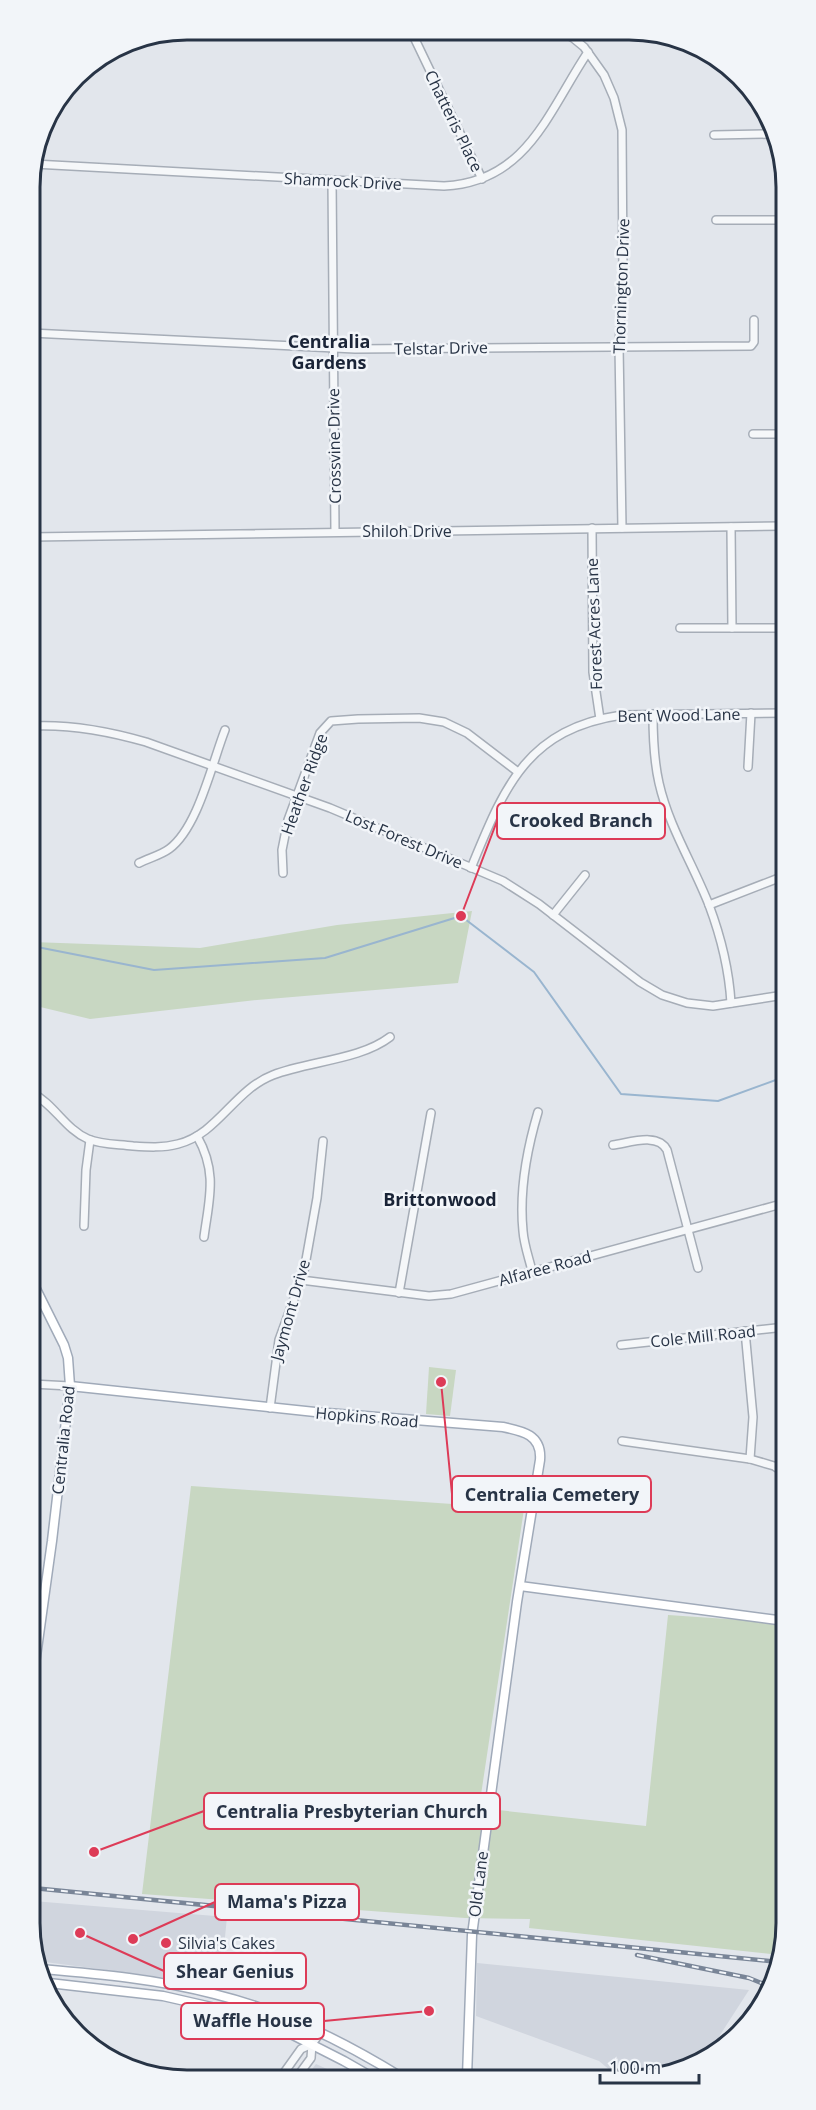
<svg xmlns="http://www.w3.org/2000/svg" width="816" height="2110" font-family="'Open Sans',sans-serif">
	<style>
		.built { fill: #d0d5de }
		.green { fill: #c8d7c2 }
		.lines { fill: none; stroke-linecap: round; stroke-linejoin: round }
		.stream { stroke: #99b5cf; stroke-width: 2 }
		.minor-casing { stroke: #a6adb7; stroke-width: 10 }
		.major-casing { stroke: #a0aab9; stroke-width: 11 }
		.minor { stroke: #f5f7f9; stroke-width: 7 }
		.major { stroke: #fff; stroke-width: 8 }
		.rail-casing { stroke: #798597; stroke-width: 4.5 }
		.rail { stroke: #f2f5f9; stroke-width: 2; stroke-dasharray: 7; stroke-linecap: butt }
		.poi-dot { fill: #dd3b57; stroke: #f2f5f9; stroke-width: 2 }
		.labels { text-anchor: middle; stroke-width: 5; stroke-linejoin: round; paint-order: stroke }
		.street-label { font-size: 16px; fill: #283446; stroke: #f2f5f9 }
		.poi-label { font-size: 16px; fill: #283446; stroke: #f2f5f9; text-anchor: start }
		.neighbourhood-label { font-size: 18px; font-weight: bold; fill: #1a2437; stroke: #f2f5f9 }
		.rim { fill: none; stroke: #283446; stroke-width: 3 }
		.leader { fill: none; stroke: #dd3b57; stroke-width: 2 }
		.callout-dot { fill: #dd3b57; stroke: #f2f5f9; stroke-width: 2 }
		.callout { fill: #f2f5f9; stroke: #dd3b57; stroke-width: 2 }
		.callout-label { font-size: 18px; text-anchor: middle; font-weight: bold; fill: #283446 }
	</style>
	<rect width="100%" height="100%" fill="#e2e6ec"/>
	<!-- built -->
	<g class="built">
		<polygon points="33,1901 227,1917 220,1987 161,1977 37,1961 33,1954"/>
		<polygon points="477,1963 749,1990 704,2060 660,2077 618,2077 599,2061 476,2016"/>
		<polygon points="316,2064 327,2069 338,2077 306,2077"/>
	</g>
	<!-- green -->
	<g class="green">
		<polygon points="472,911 458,983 257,1000 90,1019 32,1005 32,942 200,948 337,925"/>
		<polygon points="429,1367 456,1370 450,1416 426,1414"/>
		<polygon points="191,1486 524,1509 479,1808 646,1826 668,1615 785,1623 786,1932 771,1954 529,1928 530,1919 465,1918 142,1894"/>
	</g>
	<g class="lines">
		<!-- stream -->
		<polyline class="stream" points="32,946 154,970 325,958 461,916 534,972 621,1094 718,1101 784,1077"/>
		<!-- minor casing -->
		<g class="minor-casing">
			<g id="minor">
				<polyline points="185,31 306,36"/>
				<polyline points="411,31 482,179"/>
				<polyline points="563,32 573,38 584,47 604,75 614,98 622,130 623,274 619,346 622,528"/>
				<polyline points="714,135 771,134"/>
				<path d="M34,164L444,186C527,182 548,112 588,52"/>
				<polyline points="332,180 335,532"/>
				<polyline points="716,220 783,220"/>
				<polyline points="31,333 355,349 751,346 754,342 754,320"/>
				<polyline points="753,434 783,434"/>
				<polyline points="731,527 732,628"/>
				<polyline points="592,528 593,672 600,719"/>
				<polyline points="31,537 783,526"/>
				<polyline points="680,628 784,628"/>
				<path d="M653,714C653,737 654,761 659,783C669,827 693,864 709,905C721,937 729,970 731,1003"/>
				<path d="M31,726C70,724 108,731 146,742L330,808L503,881L539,904L640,982L662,995L687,1003L713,1006L784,995"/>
				<polyline points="748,767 751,713"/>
				<path d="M139,863C149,858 161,855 169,849C198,828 212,763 225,730"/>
				<path d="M471,868C504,788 526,729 622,715L784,713"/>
				<polyline points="283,873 282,850 288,820 320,733 331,721 358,719 419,718 444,722 467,733 518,772"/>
				<polyline points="709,905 784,876"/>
				<polyline points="553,915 585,875"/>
				<path d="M32,1093C54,1104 65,1129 88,1139C102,1145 118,1144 133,1146C148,1147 163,1148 178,1144C218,1134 234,1090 273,1075C309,1061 360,1060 390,1037"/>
				<path d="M197,1136C218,1173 209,1199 204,1237"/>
				<path d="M613,1145C629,1143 658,1132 667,1150L698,1268"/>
				<polyline points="84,1226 86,1170 90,1140"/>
				<path d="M532,1271C529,1258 524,1245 523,1231C519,1191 527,1149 538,1112"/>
				<polyline points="301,1280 429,1296 451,1294 785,1203"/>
				<polyline points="399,1293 431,1113"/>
				<polyline points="745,1331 753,1417 750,1459"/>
				<polyline points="621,1345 785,1327"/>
				<polyline points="32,1384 70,1386"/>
				<polyline points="270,1408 279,1340 304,1271 317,1198 323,1141"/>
				<polyline points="622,1441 750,1459 774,1466 785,1473"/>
				<polyline points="281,2077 301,2049 312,2044 320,2033"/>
				<polyline points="297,2077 311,2058 312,2044"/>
			</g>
		</g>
		<!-- major casing -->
		<g class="major-casing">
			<g id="major">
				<polyline points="32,1281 64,1345 68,1358 70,1386 52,1541 33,1678"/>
				<path d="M70,1386L315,1412L503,1427C523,1431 542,1435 540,1460L517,1602L472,1935L467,2077"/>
				<polyline points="520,1586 785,1621"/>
				<path d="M42,1969C99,1974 157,1979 214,1994C280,2010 343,2041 401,2077"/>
				<polyline points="49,1983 163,1996 220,2009 289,2033 344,2061 372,2077"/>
			</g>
		</g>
		<!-- minor -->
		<use href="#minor" class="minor"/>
		<!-- major -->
		<use href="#major" class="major"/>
		<!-- rail casing -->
		<g class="rail-casing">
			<g id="rail">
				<polyline points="33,1888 779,1962"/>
				<polyline points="637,1955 749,1978 771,1987"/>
			</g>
		</g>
		<!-- rail -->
		<use href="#rail" class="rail"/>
	</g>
	<!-- markers -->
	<circle class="poi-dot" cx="166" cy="1943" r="6"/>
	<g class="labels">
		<!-- street labels -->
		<g class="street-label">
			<text transform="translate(454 121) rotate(64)" y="6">Chatteris Place</text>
			<text transform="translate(343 181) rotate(3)" y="6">Shamrock Drive</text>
			<text transform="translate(621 286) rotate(-88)" y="6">Thornington Drive</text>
			<text transform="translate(441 348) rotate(-1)" y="6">Telstar Drive</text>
			<text transform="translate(334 446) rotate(-91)" y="6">Crossvine Drive</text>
			<text x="407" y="537">Shiloh Drive</text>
			<text transform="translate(594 624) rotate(-92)" y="6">Forest Acres Lane</text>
			<text transform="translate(679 715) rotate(-1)" y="6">Bent Wood Lane</text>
			<text transform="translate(304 784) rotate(-70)" y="6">Heather Ridge</text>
			<text transform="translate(404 839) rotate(23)" y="6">Lost Forest Drive</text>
			<text transform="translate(545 1268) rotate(-15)" y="6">Alfaree Road</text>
			<text transform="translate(290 1310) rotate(-74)" y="6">Jaymont Drive</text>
			<text transform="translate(703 1336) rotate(-6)" y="6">Cole Mill Road</text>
			<text transform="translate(367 1417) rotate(5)" y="6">Hopkins Road</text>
			<text transform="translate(63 1440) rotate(-84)" y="6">Centralia Road</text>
			<text transform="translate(478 1884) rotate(-83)" y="6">Old Lane</text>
		</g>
		<!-- poi labels -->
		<g class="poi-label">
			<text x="178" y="1949">Silvia's Cakes</text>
		</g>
		<!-- neighbourhood labels -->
		<g class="neighbourhood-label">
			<text x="329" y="348">Centralia<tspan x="329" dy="21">Gardens</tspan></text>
			<text x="440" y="1206">Brittonwood</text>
		</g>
	</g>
	<!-- crop -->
	<path d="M0 0H816V2110H0ZM187 40H629A147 147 0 0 1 776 187V1923A147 147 0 0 1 629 2070H187A147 147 0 0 1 40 1923V187A147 147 0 0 1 187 40Z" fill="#f2f5f9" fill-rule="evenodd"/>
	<path class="rim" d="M187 40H629A147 147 0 0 1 776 187V1923A147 147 0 0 1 629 2070H187A147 147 0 0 1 40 1923V187A147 147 0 0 1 187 40Z"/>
	<!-- callouts -->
	<path class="leader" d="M461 916L497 821M441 1382L452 1494M94 1852L204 1811M133 1939L215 1902M80 1933L164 1971M429 2011L324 2021"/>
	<g class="callout-dot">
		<circle cx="461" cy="916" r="6"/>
		<circle cx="441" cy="1382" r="6"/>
		<circle cx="94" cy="1852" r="6"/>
		<circle cx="133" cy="1939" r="6"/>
		<circle cx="80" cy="1933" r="6"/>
		<circle cx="429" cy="2011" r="6"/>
	</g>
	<g class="callout">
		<rect x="497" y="803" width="168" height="36" rx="6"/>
		<rect x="452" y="1476" width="199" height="36" rx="6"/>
		<rect x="204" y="1793" width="296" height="36" rx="6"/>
		<rect x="215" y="1884" width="144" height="36" rx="6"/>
		<rect x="164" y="1953" width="142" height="36" rx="6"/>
		<rect x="181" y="2003" width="143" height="36" rx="6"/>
	</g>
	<g class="callout-label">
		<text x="581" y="827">Crooked Branch</text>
		<text x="552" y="1501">Centralia Cemetery</text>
		<text x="352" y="1818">Centralia Presbyterian Church</text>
		<text x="287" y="1908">Mama's Pizza</text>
		<text x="235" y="1978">Shear Genius</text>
		<text x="253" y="2027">Waffle House</text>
	</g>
	<!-- scale -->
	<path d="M600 2074v9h99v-9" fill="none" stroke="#283446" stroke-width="3"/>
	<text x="609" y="2074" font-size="18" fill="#283446" stroke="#f2f5f9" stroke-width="4.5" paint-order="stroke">100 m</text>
</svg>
